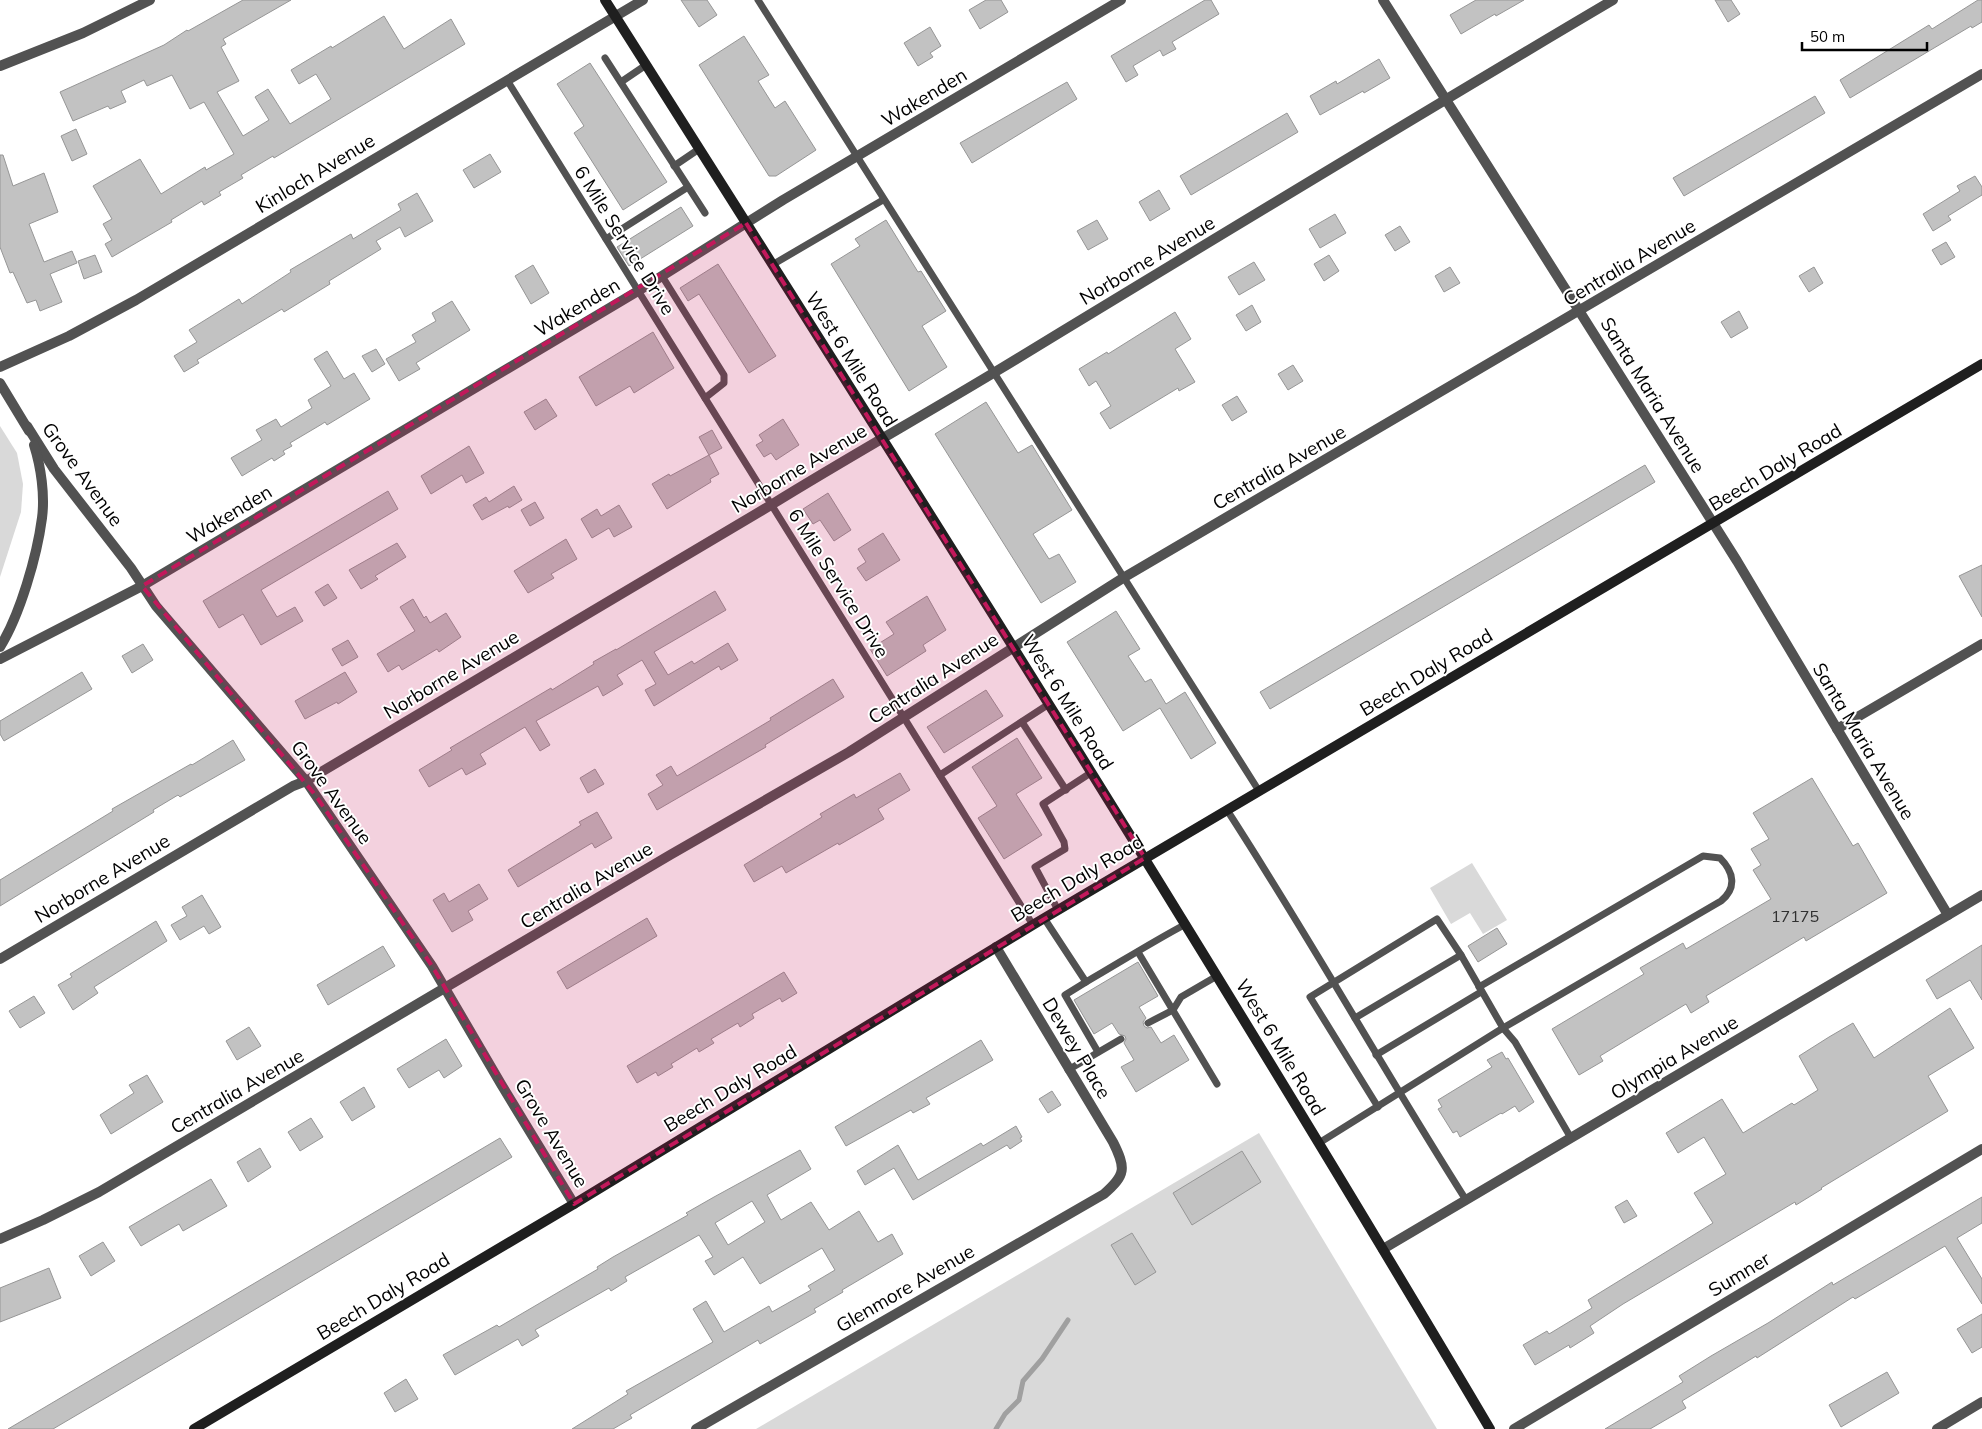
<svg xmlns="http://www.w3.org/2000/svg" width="1982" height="1429" font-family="Mulish,sans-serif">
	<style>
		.green { fill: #d9d9d9 }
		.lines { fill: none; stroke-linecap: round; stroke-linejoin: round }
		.stream { stroke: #a0a0a0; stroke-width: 5 }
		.building { fill: #c2c2c2; stroke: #969696; fill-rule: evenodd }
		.service { stroke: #525252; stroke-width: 7 }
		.minor { stroke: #525252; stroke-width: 10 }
		.secondary { stroke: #1f1f1f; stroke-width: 10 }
		.marked { fill: #c2185b; fill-opacity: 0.2; stroke: #c2185b; stroke-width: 4; stroke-dasharray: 10 6; stroke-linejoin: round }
		.labels { text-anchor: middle; stroke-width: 4; stroke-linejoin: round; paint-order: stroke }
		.number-label { font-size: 16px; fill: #303030 }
		.street-label { font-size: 19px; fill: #000; stroke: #fff }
	</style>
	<rect width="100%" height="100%" fill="#fff"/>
	<!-- green -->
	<g class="green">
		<polygon points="0,426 17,453 23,484 21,512 0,577"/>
		<polygon points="1472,863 1507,920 1483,934 1470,913 1451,924 1430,888"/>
		<polygon points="1259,1133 1437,1429 756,1429"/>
	</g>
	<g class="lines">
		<!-- stream -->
		<polyline class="stream" points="996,1429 1005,1414 1019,1400 1023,1381 1042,1359 1068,1320"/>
	</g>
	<!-- building -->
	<g class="building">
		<polygon points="243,0 291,0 223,39 226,44 221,47 239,81 217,92 243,136 269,120 255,97 268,89 290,124 331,99 316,74 299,84 291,70 331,46 332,48 384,16 404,49 451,19 465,44 274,158 273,156 241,175 243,178 219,192 221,195 204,205 202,201 171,220 172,222 112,257 105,244 112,240 103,224 112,219 93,186 140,159 161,194 205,167 206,170 234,154 204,102 190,109 172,75 147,86 144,80 121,91 126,102 110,109 108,106 73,121 60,92 164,45 187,30 188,31"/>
		<polygon points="681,0 707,0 717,15 699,27"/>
		<polygon points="986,0 1001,0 1008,12 980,29 969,10"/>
		<polygon points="1205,0 1211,0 1219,14 1172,42 1176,49 1163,56 1160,50 1133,66 1138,75 1126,82 1111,56"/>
		<polygon points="1476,0 1524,0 1496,16 1495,14 1461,34 1450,15"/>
		<polygon points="1715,0 1731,0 1740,14 1728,22"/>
		<polygon points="1978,0 1982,0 1982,22 1972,28 1971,26 1850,98 1840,80 1929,25 1932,29"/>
		<polygon points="930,27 941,46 930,53 933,57 918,66 904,43"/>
		<polygon points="744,36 769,75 758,81 775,108 785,101 816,150 776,176 769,176 699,65"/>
		<polygon points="1379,59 1390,78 1364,93 1363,91 1320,115 1310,96 1336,81 1337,84"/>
		<polygon points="590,63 667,182 623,210 574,133 584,126 557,84"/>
		<polygon points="1067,82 1077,99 972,163 960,143"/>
		<polygon points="1815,96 1825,113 1684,196 1673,178"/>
		<polygon points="1287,113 1298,132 1191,195 1180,176"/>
		<polygon points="76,129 87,154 72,161 61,136"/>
		<polygon points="490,154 501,172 474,188 463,170"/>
		<polygon points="0,155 3,155 13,186 44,173 58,212 29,224 44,262 72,251 77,263 50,274 62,302 40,311 36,300 27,303 13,272 10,273 0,247"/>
		<polygon points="1975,176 1982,187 1982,195 1948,216 1951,220 1933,231 1923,214 1960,191 1957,186"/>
		<polygon points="1159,190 1170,209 1150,221 1139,202"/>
		<polygon points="417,193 433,221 405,237 400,227 376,241 381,249 329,281 330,284 284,312 282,309 197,360 199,363 184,372 174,356 197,342 189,330 239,299 242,304 291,272 290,270 351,234 353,239 401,210 398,204"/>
		<polygon points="681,207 693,226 629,266 617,247"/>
		<polygon points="1335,214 1346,233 1320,248 1309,229"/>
		<polygon points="886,220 918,272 921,271 946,311 922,326 947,367 909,391 831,264 860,246 855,239"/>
		<polygon points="1097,220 1108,239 1088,250 1077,231"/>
		<polygon points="1400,226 1410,242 1395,251 1385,235"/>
		<polygon points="1946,242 1955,257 1941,265 1932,250"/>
		<polygon points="95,255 102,272 84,279 78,261"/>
		<polygon points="1329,255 1339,271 1324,281 1314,264"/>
		<polygon points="1254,262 1265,280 1239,295 1228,277"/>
		<polygon points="718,264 776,356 749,373 699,294 688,301 680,288"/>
		<polygon points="533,265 549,293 531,304 515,276"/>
		<polygon points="1450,267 1460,283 1444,292 1435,276"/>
		<polygon points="1814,267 1823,283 1809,292 1799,276"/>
		<polygon points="452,301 470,330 416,363 420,369 399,381 386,359 416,342 412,335 436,321 432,313"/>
		<polygon points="1252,305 1261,322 1246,331 1236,315"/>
		<polygon points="1739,311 1748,328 1731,338 1721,322"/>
		<polygon points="1175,312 1191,339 1175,349 1195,382 1179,391 1178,388 1110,429 1100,413 1111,406 1096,381 1089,386 1079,369 1107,352 1108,354"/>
		<polygon points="653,332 674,368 634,393 630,386 596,406 579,377"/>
		<polygon points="376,349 385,364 372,372 362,356"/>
		<polygon points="327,351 344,379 354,373 370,399 327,425 325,422 322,424 290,443 292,446 283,451 285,454 274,461 272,458 242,476 231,458 262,440 256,430 276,419 281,427 312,408 308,400 331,386 314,359"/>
		<polygon points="1293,365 1303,381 1288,390 1278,374"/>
		<polygon points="1237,396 1247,412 1232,421 1222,405"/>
		<polygon points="546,399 557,416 535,430 524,412"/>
		<polygon points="986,402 1018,453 1032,445 1072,510 1033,534 1049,559 1059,554 1076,582 1041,603 935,434"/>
		<polygon points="783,419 799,445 776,460 771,453 764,457 756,445 763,441 759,435"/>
		<polygon points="712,430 722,448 709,455 699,437"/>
		<polygon points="469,446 484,473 466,483 462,475 431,494 421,476"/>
		<polygon points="709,455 719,474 710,479 711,482 667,509 652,484 669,474 670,476"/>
		<polygon points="1645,465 1655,482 1270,709 1260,692"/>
		<polygon points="514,486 522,500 509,508 508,506 482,520 473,505 486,497 489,502"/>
		<polygon points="388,491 398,509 261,590 277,617 295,607 303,621 261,645 243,614 219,628 203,601"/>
		<polygon points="828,493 851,530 834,541 820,520 813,524 803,509"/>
		<polygon points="535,502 544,518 530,526 521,510"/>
		<polygon points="619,505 632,527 614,537 609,528 592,538 581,519 597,509 601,516"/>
		<polygon points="883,533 900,560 866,581 857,568 866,562 858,549"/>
		<polygon points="566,539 577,559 551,574 554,578 528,593 514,571"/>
		<polygon points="397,543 406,557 375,576 378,579 361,589 349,570"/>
		<polygon points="1982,565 1982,617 1959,576"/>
		<polygon points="328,584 337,598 324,606 315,592"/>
		<polygon points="715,591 726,610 654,652 668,675 692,661 694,664 728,643 738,660 721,670 719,666 654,706 645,690 656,684 642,660 617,675 623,684 603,696 598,686 536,721 550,745 540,751 525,727 480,754 486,764 466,775 462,768 429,787 419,770 452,750 450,748 487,726 551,688 552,690 594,664 593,662 616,649 616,650"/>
		<polygon points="927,596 946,630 923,645 926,651 887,676 870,649 894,634 886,622"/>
		<polygon points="413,599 424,618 426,616 430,623 446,613 461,637 439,652 437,649 402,670 399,665 388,672 377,654 415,631 400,607"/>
		<polygon points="1116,611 1140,649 1128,656 1145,682 1151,679 1166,704 1185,692 1216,743 1191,759 1160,708 1123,731 1067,642"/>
		<polygon points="348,640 358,657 342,666 332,649"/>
		<polygon points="143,644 153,660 132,673 122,656"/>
		<polygon points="82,672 92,689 4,741 0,734 0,721"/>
		<polygon points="345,672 357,692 338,704 337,702 305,719 295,701"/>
		<polygon points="833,679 844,697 765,745 766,747 657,810 648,794 663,785 656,775 671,766 677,776 771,720 770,718"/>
		<polygon points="986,690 1003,716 944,753 927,727"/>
		<polygon points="1017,738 1042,778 1016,794 1042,835 1004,859 978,818 997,806 972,767"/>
		<polygon points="233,740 245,760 180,797 178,795 153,810 154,812 0,906 0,880 113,811 112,809 191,764 192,765"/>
		<polygon points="595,769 604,784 588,793 580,778"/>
		<polygon points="900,773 910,790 878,809 884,819 839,845 838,843 786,873 782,866 754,882 744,865 822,817 820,814 854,794 856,798"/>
		<polygon points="1812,778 1853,846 1858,843 1887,893 1806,941 1804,937 1706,996 1709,1002 1691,1013 1686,1004 1600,1056 1603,1061 1579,1075 1552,1029 1644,974 1640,968 1683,943 1686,949 1771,899 1753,870 1761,865 1751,849 1769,839 1753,813"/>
		<polygon points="597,812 612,838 595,848 592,843 518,887 508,870 581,825 579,822"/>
		<polygon points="479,884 488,899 468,911 473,920 452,932 433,900 444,893 449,902"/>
		<polygon points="202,895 221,927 209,934 204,926 180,940 171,925 187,916 182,907"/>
		<polygon points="647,918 657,936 567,989 557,972"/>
		<polygon points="156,921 167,941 94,987 98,993 73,1010 58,985 72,977 70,974"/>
		<polygon points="1497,928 1507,944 1478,962 1468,946"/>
		<polygon points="1982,945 1982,1000 1970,980 1937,999 1926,980"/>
		<polygon points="383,946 395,966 328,1005 317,985"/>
		<polygon points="1138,962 1158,996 1139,1007 1146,1018 1143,1022 1144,1026 1147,1028 1151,1027 1161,1043 1174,1035 1189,1060 1136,1092 1121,1067 1134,1060 1124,1043 1126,1039 1125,1036 1119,1034 1112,1023 1094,1034 1074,1000"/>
		<polygon points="784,972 797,993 782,1002 780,998 752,1014 754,1018 740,1027 738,1023 711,1039 714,1043 699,1052 697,1048 671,1064 673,1067 658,1076 656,1072 637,1083 627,1066"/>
		<polygon points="34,996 45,1013 20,1028 9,1011"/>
		<polygon points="1950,1008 1974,1048 1928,1076 1948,1111 1821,1188 1822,1189 1796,1205 1795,1202 1623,1304 1590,1326 1594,1333 1570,1348 1569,1345 1535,1365 1523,1345 1547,1331 1549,1334 1592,1308 1588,1300 1713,1223 1694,1193 1726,1174 1704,1137 1678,1153 1666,1133 1722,1099 1743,1133 1792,1103 1794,1105 1818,1090 1799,1056 1829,1037 1853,1023 1874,1058"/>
		<polygon points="249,1027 261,1046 237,1060 226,1041"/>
		<polygon points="446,1039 462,1066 444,1078 439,1070 409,1088 397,1069"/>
		<polygon points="981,1040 993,1060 926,1098 930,1104 913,1113 911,1110 846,1146 835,1127"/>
		<polygon points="1502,1052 1506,1059 1508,1058 1534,1102 1519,1112 1515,1106 1502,1114 1501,1113 1460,1137 1457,1131 1453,1133 1438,1109 1442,1107 1438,1100 1492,1067 1487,1060"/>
		<polygon points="147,1075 163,1102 111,1134 100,1115 134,1093 129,1085"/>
		<polygon points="364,1087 375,1107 352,1121 340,1102"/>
		<polygon points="1052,1091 1061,1105 1048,1113 1039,1099"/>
		<polygon points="311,1118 323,1137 300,1151 288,1132"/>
		<polygon points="1016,1126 1022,1137 1020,1138 1022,1141 1010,1149 1007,1145 913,1200 894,1168 865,1185 857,1171 898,1145 918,1180 981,1143 983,1146"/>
		<polygon points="500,1138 512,1157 104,1399 53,1429 8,1429"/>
		<polygon points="260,1148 271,1167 248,1182 237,1162"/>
		<path d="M800,1150L811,1169L767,1195L781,1220L811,1202L829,1230L859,1211L878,1242L892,1234L903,1254L842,1290L843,1292L814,1309L816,1312L760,1344L758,1340L630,1415L632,1418L613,1429H572L628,1394L626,1391L713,1342L693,1309L706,1301L724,1332L769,1306L772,1312L811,1290L808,1286L835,1270L822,1248L760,1284L743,1257L714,1275L705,1261L713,1257L699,1235L625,1277L627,1281L611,1291L609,1288L535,1330L539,1336L522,1346L518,1339L455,1375L443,1355L497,1325L499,1327L598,1269L597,1267L613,1257L688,1215L686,1213L714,1197ZM752,1201L765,1222L728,1245L715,1223Z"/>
		<polygon points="1242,1151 1261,1182 1192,1225 1173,1193"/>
		<polygon points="211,1179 227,1206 183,1231 179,1224 141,1246 129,1227"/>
		<polygon points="1982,1197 1982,1223 1957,1238 1982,1279 1982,1304 1945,1246 1855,1299 1853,1297 1757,1358 1756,1356 1715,1381 1682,1401 1686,1408 1650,1429 1605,1429 1683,1382 1679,1376 1711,1356 1768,1323 1832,1282 1833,1285"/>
		<polygon points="1627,1200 1637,1216 1624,1223 1615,1207"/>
		<polygon points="1132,1233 1156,1272 1135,1285 1111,1245"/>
		<polygon points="103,1242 115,1261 91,1276 79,1256"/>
		<polygon points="49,1268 61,1298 0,1322 0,1288"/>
		<polygon points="1982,1314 1982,1347 1972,1353 1957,1329"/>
		<polygon points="1887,1372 1899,1393 1841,1427 1829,1405"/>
		<polygon points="406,1379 418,1399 395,1412 384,1393"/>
	</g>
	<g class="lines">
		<!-- service -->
		<g class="service">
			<polyline points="758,0 1259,791"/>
			<polyline points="605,58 705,213"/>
			<polyline points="507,80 1033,925"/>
			<polyline points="621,82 646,65"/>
			<polyline points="674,166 699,149"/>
			<polyline points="606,239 688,187"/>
			<polyline points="772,265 883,200"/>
			<polyline points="662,276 724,375 724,383 705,398"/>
			<polyline points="1022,722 1066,790"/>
			<polyline points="940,775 1049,704"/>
			<path d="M1227,810C1310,938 1384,1071 1466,1200"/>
			<polyline points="1058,910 1035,867 1065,849 1064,842 1043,804 1092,772"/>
			<path d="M1044,918L1086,982C1119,963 1152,942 1186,924"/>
			<polyline points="1138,952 1217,1084"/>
			<polyline points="1086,982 1065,995 1098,1052"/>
			<polyline points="1355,1018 1461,955"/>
			<polyline points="1148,1023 1173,1010 1181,997 1217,976"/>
			<polyline points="1376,1055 1481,992"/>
			<polyline points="1068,1070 1121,1039"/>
			<polyline points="1378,1107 1310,997 1437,919 1461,955 1503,1028 1515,1042 1571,1138"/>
			<path d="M1319,1143L1503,1028L1721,901C1737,888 1734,872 1720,858L1703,856L1479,987"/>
		</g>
		<!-- minor -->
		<g class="minor">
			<polyline points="1383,0 1737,561 1948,915"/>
			<polyline points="0,66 83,33 150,0"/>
			<polyline points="0,367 69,336 136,300 643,0"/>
			<polyline points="0,383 29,431"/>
			<polyline points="27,426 54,469 131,568 156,606 306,781 432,966 501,1084 574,1204"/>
			<path d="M0,647C20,615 37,556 42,518C45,495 41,467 34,445"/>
			<polyline points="0,659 142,586 638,291 783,200 1121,0"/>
			<polyline points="1837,729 1982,644"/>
			<path d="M0,959L293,786L306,781L771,505C847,458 924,415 1000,369C1204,245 1408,121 1613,0"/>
			<polyline points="0,1239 43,1220 99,1192 670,855 849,752 1123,578 1982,74"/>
			<polyline points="1383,1249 1982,895"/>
			<path d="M696,1429L1104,1194C1126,1175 1126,1168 1113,1142L996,947"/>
			<polyline points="1514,1429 1982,1149"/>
			<polyline points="1937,1429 1982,1402"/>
		</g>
		<!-- secondary -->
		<g class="secondary">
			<path d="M605,0C905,473 1205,947 1490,1429"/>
			<polyline points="194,1429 574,1204 1036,923 1982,364"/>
		</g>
	</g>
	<!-- marked area -->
	<path class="marked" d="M746,223L1145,858L574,1204L432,966L316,796L142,586Z"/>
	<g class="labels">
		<!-- number labels -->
		<g class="number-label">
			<text x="1795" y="922">17175</text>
		</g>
		<!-- street labels -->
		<g class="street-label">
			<text transform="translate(924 97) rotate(-31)" y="7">Wakenden</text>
			<text transform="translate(315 173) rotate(-31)" y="7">Kinloch Avenue</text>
			<text transform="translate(625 240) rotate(58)" y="7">6 Mile Service Drive</text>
			<text transform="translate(1147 260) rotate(-31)" y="7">Norborne Avenue</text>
			<text transform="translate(1629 262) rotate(-31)" y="7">Centralia Avenue</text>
			<text transform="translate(577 307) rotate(-31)" y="7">Wakenden</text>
			<text transform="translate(852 359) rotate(58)" y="7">West 6 Mile Road</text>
			<text transform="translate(1653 395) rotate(58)" y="7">Santa Maria Avenue</text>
			<text transform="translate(1279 467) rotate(-30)" y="7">Centralia Avenue</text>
			<text transform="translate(1775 467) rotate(-31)" y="7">Beech Daly Road</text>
			<text transform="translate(799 468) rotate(-31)" y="7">Norborne Avenue</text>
			<text transform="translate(83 474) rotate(54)" y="7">Grove Avenue</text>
			<text transform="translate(229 514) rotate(-31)" y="7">Wakenden</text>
			<text transform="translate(839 583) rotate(58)" y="7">6 Mile Service Drive</text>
			<text transform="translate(1426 672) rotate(-31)" y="7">Beech Daly Road</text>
			<text transform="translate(451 674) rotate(-31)" y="7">Norborne Avenue</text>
			<text transform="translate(933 678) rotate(-33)" y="7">Centralia Avenue</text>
			<text transform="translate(1068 702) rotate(58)" y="7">West 6 Mile Road</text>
			<text transform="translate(1864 741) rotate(59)" y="7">Santa Maria Avenue</text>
			<text transform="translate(332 792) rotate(54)" y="7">Grove Avenue</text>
			<text transform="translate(102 878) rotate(-31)" y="7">Norborne Avenue</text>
			<text transform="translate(1077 878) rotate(-31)" y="7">Beech Daly Road</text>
			<text transform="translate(586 885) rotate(-31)" y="7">Centralia Avenue</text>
			<text transform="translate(1281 1047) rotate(59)" y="7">West 6 Mile Road</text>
			<text transform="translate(1077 1048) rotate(59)" y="7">Dewey Place</text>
			<text transform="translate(1674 1057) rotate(-31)" y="7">Olympia Avenue</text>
			<text transform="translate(730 1088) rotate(-31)" y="7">Beech Daly Road</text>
			<text transform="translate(237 1091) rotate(-30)" y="7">Centralia Avenue</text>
			<text transform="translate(552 1133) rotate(59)" y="7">Grove Avenue</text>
			<text transform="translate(1739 1274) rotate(-31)" y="7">Sumner</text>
			<text transform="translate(905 1288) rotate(-30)" y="7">Glenmore Avenue</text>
			<text transform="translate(383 1296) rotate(-31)" y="7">Beech Daly Road</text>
		</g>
	</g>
	<!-- scale -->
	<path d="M1802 42v8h125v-8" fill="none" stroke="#000000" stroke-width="2.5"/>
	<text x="1810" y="42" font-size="15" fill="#000000" stroke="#ffffff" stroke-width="4" paint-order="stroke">50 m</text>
</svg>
